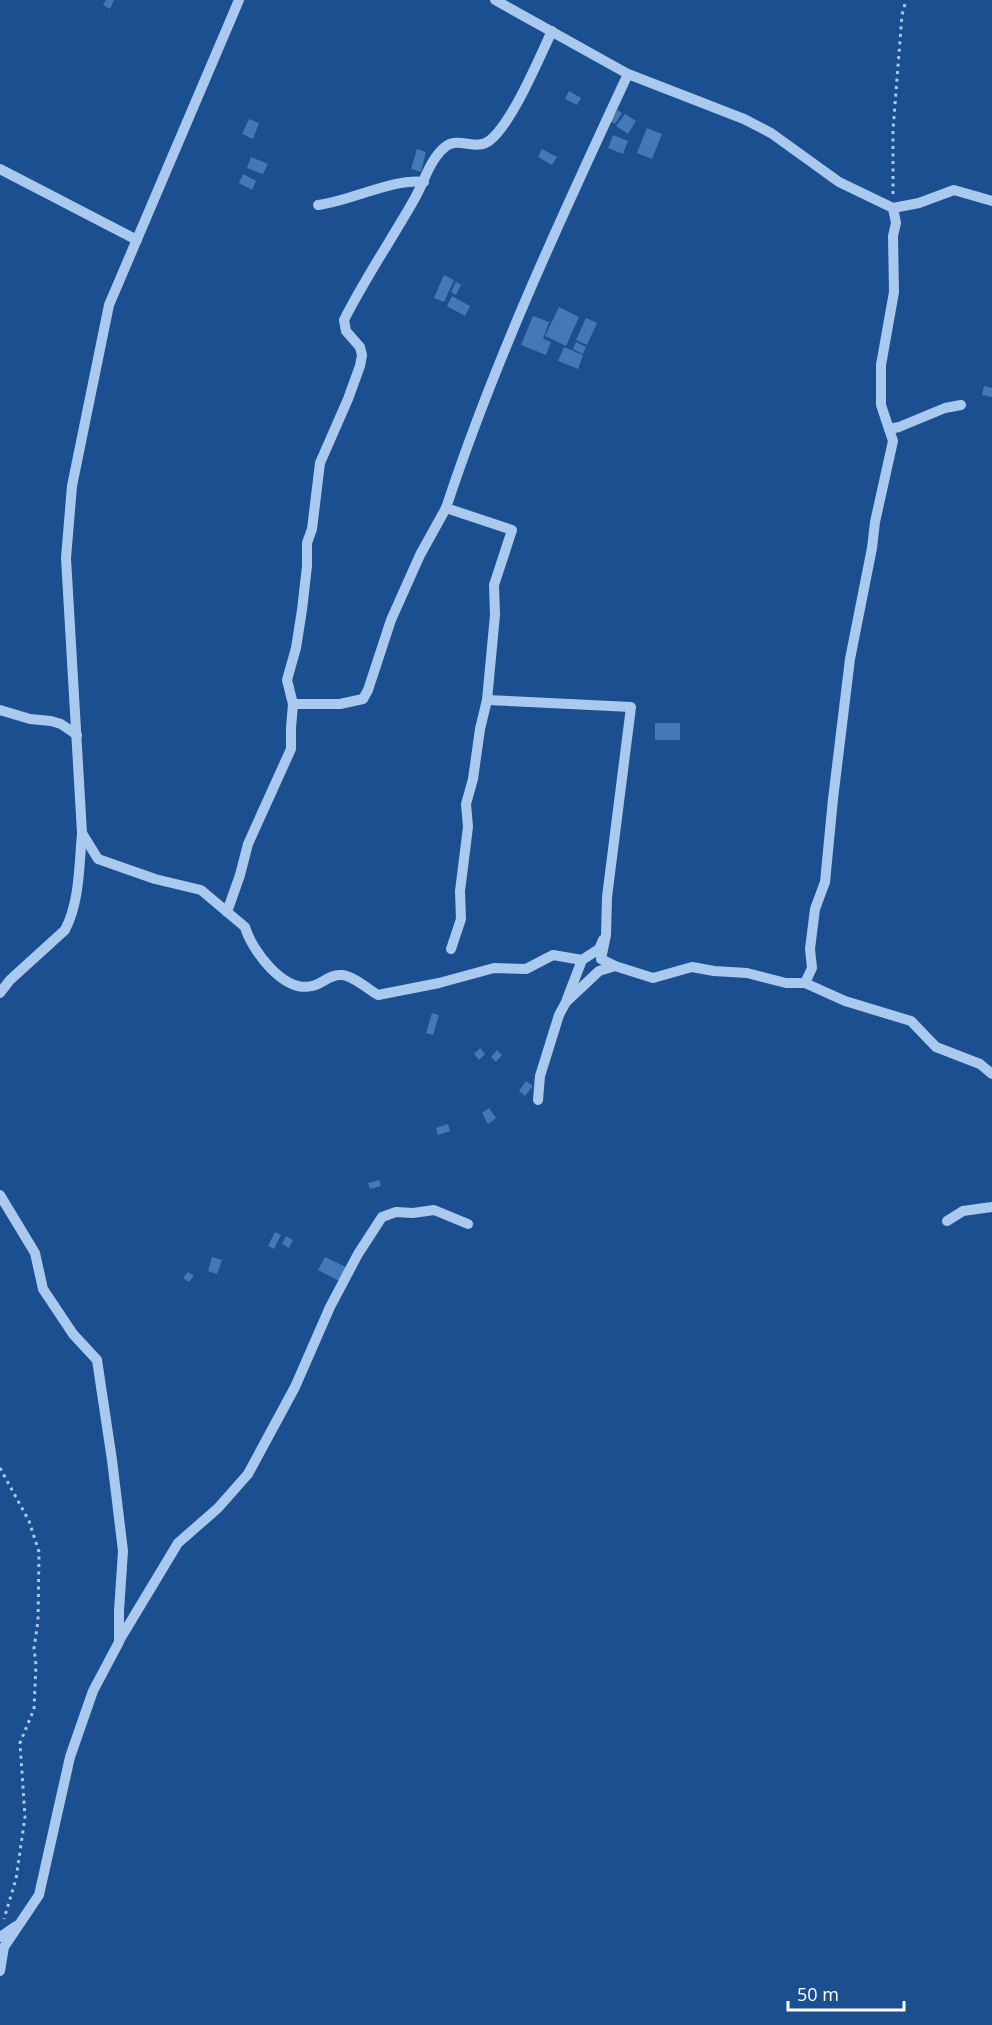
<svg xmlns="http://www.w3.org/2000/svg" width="992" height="2025" font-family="'Open Sans',sans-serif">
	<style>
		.building { fill: #4478b7 }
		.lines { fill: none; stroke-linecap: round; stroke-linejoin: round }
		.path { stroke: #a9c9ee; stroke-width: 3; stroke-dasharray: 3 4.5; stroke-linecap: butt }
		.minor { stroke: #a9c9ee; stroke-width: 10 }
	</style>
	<rect width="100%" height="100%" fill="#1b4f8f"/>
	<!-- building -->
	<g class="building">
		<polygon points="106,0 114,0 110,9 103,5"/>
		<polygon points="569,91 581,98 577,105 565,99"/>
		<polygon points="617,110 622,113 615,124 610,121"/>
		<polygon points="625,114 636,121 628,134 616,126"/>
		<polygon points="249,119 259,123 253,139 242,134"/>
		<polygon points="647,128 662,134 652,159 637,153"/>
		<polygon points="613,135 628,141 623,154 608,148"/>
		<polygon points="417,149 426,152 421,172 411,169"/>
		<polygon points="542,149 557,157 552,165 538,157"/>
		<polygon points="251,157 268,164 263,174 247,168"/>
		<polygon points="243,174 256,181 252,190 239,183"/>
		<polygon points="444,275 454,280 444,302 434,298"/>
		<polygon points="456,282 461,285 456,295 451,292"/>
		<polygon points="452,296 470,306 465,316 447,306"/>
		<polygon points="559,307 579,317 566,346 545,336"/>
		<polygon points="533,316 549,322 543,339 551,342 546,355 521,345"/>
		<polygon points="586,318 597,323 587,345 576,340"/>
		<polygon points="576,342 586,347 583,354 573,349"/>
		<polygon points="564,347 583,355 578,369 558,361"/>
		<polygon points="984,386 992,388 992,397 982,395"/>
		<rect x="655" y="723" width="25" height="17"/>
		<polygon points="432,1013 439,1015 433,1035 426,1033"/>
		<polygon points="480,1048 485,1054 479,1060 474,1054"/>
		<polygon points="497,1050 502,1055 496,1062 491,1057"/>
		<polygon points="526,1081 533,1086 525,1096 519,1091"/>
		<polygon points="489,1108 496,1118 488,1124 482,1113"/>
		<polygon points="448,1124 450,1131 438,1135 436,1128"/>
		<polygon points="379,1180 381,1186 370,1189 368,1183"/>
		<polygon points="275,1232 281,1235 274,1249 268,1246"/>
		<polygon points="286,1236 293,1240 289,1248 282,1244"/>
		<polygon points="212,1257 222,1260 217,1274 208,1271"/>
		<polygon points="325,1257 346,1267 339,1281 318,1270"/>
		<polygon points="188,1272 194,1276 189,1282 183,1278"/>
	</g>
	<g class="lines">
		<!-- path -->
		<g class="path">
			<polyline points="893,194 893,130 902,15 906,0"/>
			<polyline points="0,1468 29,1521 39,1552 38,1621 34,1648 36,1665 34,1709 20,1743 25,1817 16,1879 4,1919"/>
		</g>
		<!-- minor -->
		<g class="minor">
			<path d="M239,0L109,305L72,486L66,558L82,833L98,859L155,879L201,890L245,927C252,951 284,993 312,986C323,984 329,974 342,975C353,976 368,989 378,995L439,983L494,968L526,969L553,955L582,960L599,949L603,940"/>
			<polyline points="495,0 628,74 744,119 771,133 839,182 893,208 919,203 954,190 992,201"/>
			<path d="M628,74C562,216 495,359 446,508L512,530L494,585L495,615L487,700L631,707L607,897L606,935L601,959L615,966L653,978L692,967L714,971L747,973L786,983H805L812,968L810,949L815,909L825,882L833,799L850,659L872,548L875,522L893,441L881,405V365L894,292L893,236L896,223L893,208"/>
			<polyline points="0,169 137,240"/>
			<path d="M318,205C351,201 393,178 424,182"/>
			<polyline points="889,429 899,427 945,408 961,405"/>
			<path d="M293,704L287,680L296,648L302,610L307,566V543L312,529L320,463L348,399L360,366L362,355L360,347L346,331L344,320C365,278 392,239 415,198C424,182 430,159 445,147C458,136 476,151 489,141C512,124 539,58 552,31"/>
			<polyline points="0,710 30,719 51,721 61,724 77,735"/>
			<polyline points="227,912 240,875 248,844 291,749 291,728 293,704 340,704 363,699 368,690 391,620 420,555 446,508"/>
			<polyline points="451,949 461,919 460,891 468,827 466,804 473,779 480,729 487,700"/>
			<polyline points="805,983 845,1001 911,1021 936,1047 980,1064 992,1074"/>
			<path d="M0,993L10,980L65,930C80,901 79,865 82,834"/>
			<polyline points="567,999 582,960"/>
			<polyline points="538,1100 540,1076 559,1015 566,1002 599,971 615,966"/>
			<polyline points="0,1195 35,1253 43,1289 73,1334 97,1360 112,1460 123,1551 119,1611 119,1642 93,1691 70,1757 39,1895 4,1947 0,1971"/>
			<polyline points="947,1221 963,1211 992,1207"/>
			<polyline points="119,1641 178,1543 218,1508 248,1474 295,1387 330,1307 358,1254 382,1217 396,1212 413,1213 434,1210 468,1224"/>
			<polyline points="0,1937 16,1926"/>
		</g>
	</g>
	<!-- scale -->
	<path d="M788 2001v9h116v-9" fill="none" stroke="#ffffff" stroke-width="3"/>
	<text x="797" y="2001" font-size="18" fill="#ffffff" stroke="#1b4f8f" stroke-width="4.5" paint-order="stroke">50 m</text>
</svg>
